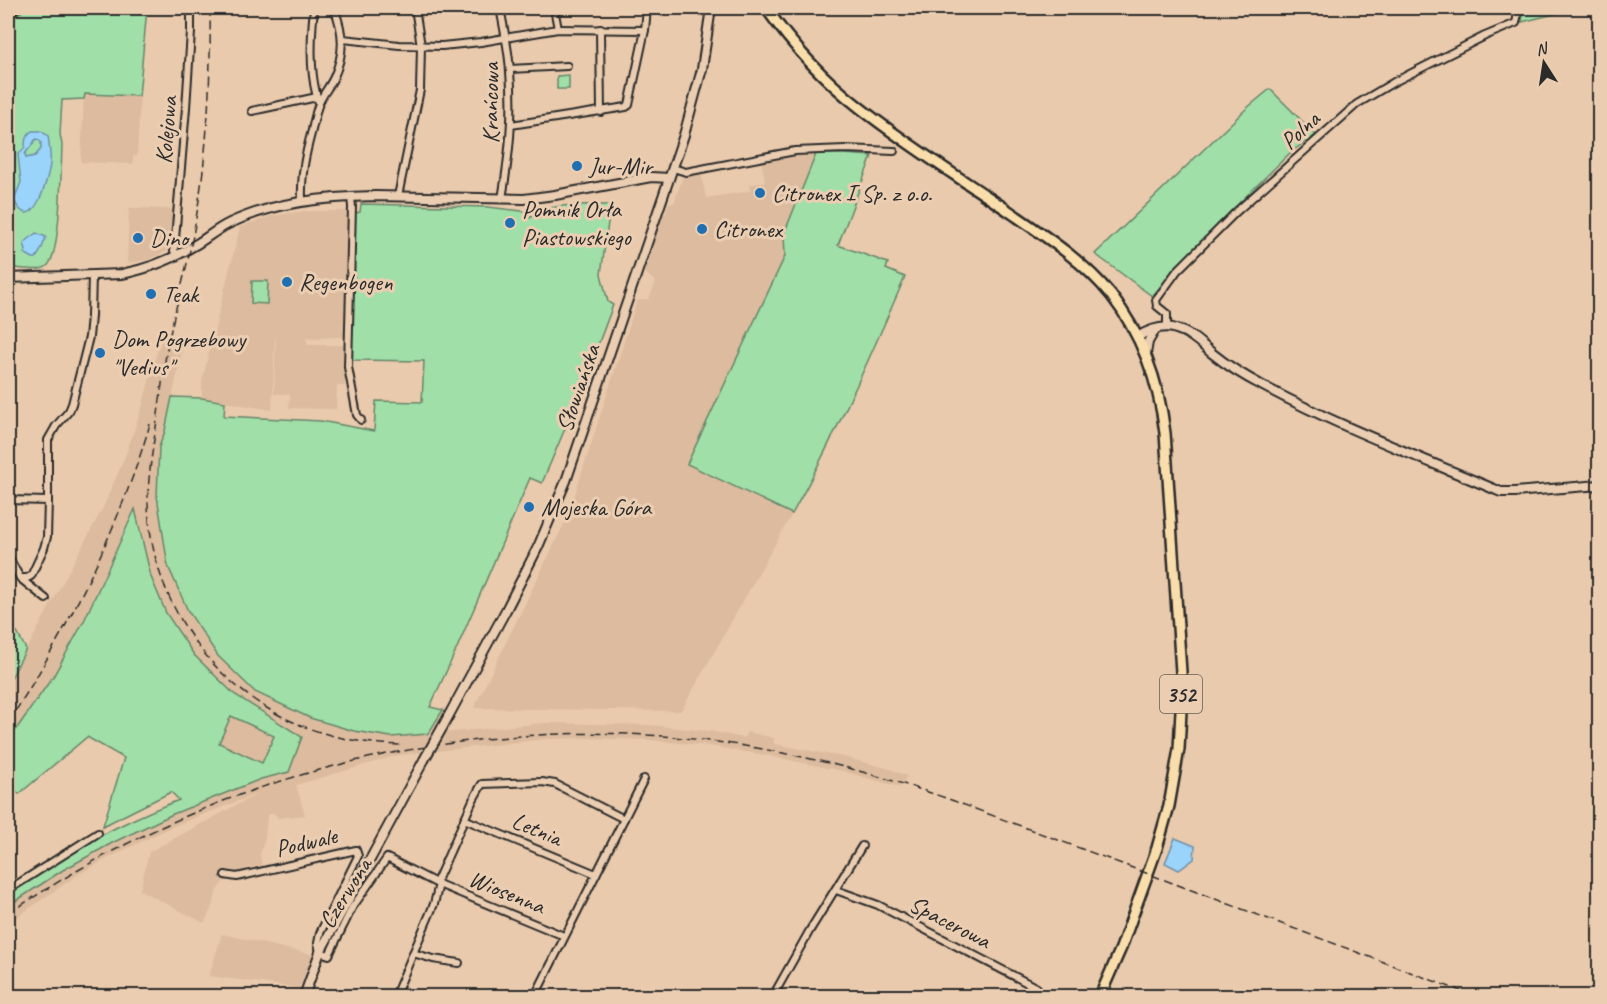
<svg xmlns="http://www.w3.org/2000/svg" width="1607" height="1004" font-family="Caveat,sans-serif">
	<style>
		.built { fill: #dcbb9e }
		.green { fill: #a0dfa8; stroke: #66856a; stroke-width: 1.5; fill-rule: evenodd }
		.water { fill: #9bd4fb; stroke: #6e90a8; stroke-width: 1.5; fill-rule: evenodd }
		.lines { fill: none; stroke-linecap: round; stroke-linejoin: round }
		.minor-casing { stroke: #2b2b2b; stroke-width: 10 }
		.tertiary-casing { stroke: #2b2b2b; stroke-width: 12 }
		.secondary-casing { stroke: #2b2b2b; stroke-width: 13 }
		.primary-casing { stroke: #2b2b2b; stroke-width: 14 }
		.minor { stroke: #ebceb2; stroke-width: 6 }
		.tertiary { stroke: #ebceb2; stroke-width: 8 }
		.secondary { stroke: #ebceb2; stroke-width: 8 }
		.primary { stroke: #f9deab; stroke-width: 9 }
		.rail { stroke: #2b2b2b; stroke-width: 1.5; stroke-dasharray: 9 4.5; stroke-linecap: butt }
		.tertiary-bridge-casing { stroke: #2b2b2b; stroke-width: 12; stroke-linecap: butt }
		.tertiary-bridge { stroke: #ebceb2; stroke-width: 8 }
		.poi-dot { fill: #1f6fb2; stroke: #ebceb2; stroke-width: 2 }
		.labels { text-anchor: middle; stroke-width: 6; stroke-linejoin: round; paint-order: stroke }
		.shield { fill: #ebceb2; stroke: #655c54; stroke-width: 1.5 }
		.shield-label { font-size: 22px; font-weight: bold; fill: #2b2b2b }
		.street-label { font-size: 24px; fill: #2b2b2b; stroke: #ebceb2 }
		.poi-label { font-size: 24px; fill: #2b2b2b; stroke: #ebceb2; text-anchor: start }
	</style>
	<rect width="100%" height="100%" fill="#eacaac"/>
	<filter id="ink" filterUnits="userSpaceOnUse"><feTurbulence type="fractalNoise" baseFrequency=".0167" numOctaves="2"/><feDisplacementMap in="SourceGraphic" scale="12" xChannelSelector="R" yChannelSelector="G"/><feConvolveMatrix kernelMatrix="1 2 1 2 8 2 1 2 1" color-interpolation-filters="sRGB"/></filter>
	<g filter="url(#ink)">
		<!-- built -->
		<g class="built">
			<polygon points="84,94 140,96 137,156 133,156 133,164 81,162"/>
			<polygon points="816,154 784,234 785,256 687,464 792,514 681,711 474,708 568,516 637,301 649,299 656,282 644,272 662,216 666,213 668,203 674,203 683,176 701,173 706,198 750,191 749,185 765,182 761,159 791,155"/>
			<polygon points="129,208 172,209 169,250 147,260 127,263"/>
			<polygon points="304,211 350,211 346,337 306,338 308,345 345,345 345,386 337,386 336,409 289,408 290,394 274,394 276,339 277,339 275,339 272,410 202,398 202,381 240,227 271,216"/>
			<polygon points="162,334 185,337 165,431 159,447 157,496 168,566 188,611 202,634 218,656 255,692 310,718 354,731 391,737 421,735 544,723 649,725 709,731 744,738 747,732 774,738 774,744 843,757 890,769 907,776 900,787 842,771 770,756 710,746 649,740 583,738 546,739 399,755 296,785 305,815 278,818 274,813 267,815 265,838 260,855 262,865 247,868 245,873 241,878 223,882 216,892 214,903 204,923 140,890 149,852 259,793 171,827 116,854 79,874 8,923 8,906 63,870 114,842 173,814 261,779 289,772 302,736 234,694 194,655 166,613 151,577 135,510 84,621 54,675 8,741 8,684 103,508 126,454 142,407"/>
			<polygon points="231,716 275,736 262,763 219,743"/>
			<polygon points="222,934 314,955 309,969 299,988 209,976"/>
		</g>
		<!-- green -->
		<g class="green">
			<path d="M27,8H147L139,96L85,94L84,99L62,100L60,134L62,145C61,165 61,257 47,266C42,270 35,270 29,269C21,269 13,269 8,263V21Z"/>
			<polygon points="1524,8 1579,8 1522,22"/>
			<polygon points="569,75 569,89 557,89 557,76"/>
			<polygon points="1270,89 1316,135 1292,151 1232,210 1152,296 1095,254 1247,108"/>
			<path d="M816,154H844L872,156L838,245L888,263L886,269L905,277C870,357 835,437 792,514L687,464L785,256L784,234Z"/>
			<path d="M361,204L488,207L530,212V218C549,202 584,205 608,205L610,208L601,274L608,302L613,305L580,393L542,483L530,478L457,648L430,707L443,710L428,734L391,737L354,731L310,718L255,692L218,656L188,611L168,566L157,496L159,447L165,431L172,397L202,398L225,402L224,416L321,421L374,431L376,401L422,402L424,361L351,360L355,213L360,212Z"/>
			<polygon points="252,281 268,281 267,304 251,303"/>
			<path d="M135,509L151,577L166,613L194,655L234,694L302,737L289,772L261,779L173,814L114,842L63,870L8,906V894C47,867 88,840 132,820C147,813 163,806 179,800L171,792L103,826L124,758L87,737L19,794L8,784V741L54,675L84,621ZM231,716L274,736L262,763L219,743Z"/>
			<polygon points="8,616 26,649 8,684"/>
		</g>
		<!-- water -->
		<g class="water">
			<path d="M32,131H41L48,136C49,144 51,155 50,164C48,179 32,239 14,200L21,182L18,155L25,147C25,139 26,135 32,131ZM37,139L41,142V149L35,156L26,158L25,154C28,149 33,145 35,140Z"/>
			<path d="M36,233L46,237C42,247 43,249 36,258H33L24,253L26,250L24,243Z"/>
			<polygon points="1175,838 1195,846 1194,859 1179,870 1165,863"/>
		</g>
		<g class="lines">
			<!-- minor casing -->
			<g class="minor-casing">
				<g id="minor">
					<path d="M314,8C311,36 309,76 319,103"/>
					<path d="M500,8C504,29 509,51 510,72C514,115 509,157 502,199"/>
					<polyline points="554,8 558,29"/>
					<polyline points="600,29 601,112"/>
					<polyline points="645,30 647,8"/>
					<polyline points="343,39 399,45 442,46 481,42 558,29 645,30 629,105 626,107 511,125"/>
					<polyline points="510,69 567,66"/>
					<polyline points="252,111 317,97"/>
					<polyline points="673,168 686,172 795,151 845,149 894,151"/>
					<polyline points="398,196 420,90 421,46 415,8"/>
					<polyline points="351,197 352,207 348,367 357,415 361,420"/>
					<path d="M302,202C301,174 305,156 312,130C314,121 316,111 319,103C323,94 329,87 333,79C345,53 344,33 334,8"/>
					<polyline points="177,255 174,251 186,108 191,32 191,8"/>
					<polyline points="1167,327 1167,314 1157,306 1156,300 1177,271 1236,212 1357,104 1394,82 1485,36 1516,23 1519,8"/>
					<polyline points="8,500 48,501 47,537 44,548 31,576 27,578 20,578 8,556"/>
					<polyline points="48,501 48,440 56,426 69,411 72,404 89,337 91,316 92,275"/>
					<polyline points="21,579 46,599"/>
					<polyline points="464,819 596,874"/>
					<polyline points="225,875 237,877 356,850 358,856 320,933 318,943 320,952 329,955 352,908 387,858 436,883 473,800 482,784 542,782 555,784 624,819"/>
					<polyline points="436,883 564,936"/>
					<polyline points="8,890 98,833"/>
					<polyline points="836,890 878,905 1037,988 1036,996"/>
					<polyline points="413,953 433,959 459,963"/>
					<polyline points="395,996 434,904 439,884"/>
					<polyline points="535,996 644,779"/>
					<polyline points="773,996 810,930 862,846"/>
				</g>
			</g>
			<!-- tertiary casing -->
			<g class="tertiary-casing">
				<g id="tertiary">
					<path d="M8,278L122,274C147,269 173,259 195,245C207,238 217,229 230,223C274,202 326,197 375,196L524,199L555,195L651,177L669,178"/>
					<path d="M1137,337C1149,330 1163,324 1176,329C1191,333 1202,345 1213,354C1229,367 1246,377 1263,386C1340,427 1422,458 1501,492H1515L1600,485"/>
					<polyline points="1146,354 1148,342 1155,330"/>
					<polyline points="442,728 506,610 538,547 566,481 684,135 702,69 711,8"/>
					<polyline points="304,996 320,952 424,760"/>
				</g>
			</g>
			<!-- secondary casing -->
			<g class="secondary-casing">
				<polyline id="secondary" points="8,12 14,8"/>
			</g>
			<!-- primary casing -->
			<g class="primary-casing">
				<path id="primary" d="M766,8C792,45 823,79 859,107C908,146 962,179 1013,214C1048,238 1084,262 1111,295C1142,335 1159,383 1165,433L1181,672V711L1179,749L1169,806L1157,848L1121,948L1100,996"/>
			</g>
			<!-- minor -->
			<use href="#minor" class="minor"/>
			<!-- tertiary -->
			<use href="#tertiary" class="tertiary"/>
			<!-- secondary -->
			<use href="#secondary" class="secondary"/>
			<!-- primary -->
			<use href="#primary" class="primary"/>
			<!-- rail -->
			<g class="rail">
				<path d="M210,8C211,80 208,153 195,224C189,261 178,297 170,334C164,360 162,388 158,414C154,441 149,468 148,495C147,567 179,636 233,683C280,725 340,744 403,745"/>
				<path d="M8,723C67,631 119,529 150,424"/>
				<path d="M8,914C147,820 293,764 460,742C534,733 609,730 683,738C776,747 867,770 954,801L1474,996"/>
			</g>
			<!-- tertiary-bridge casing -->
			<g class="tertiary-bridge-casing">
				<polyline id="tertiary-bridge" points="424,760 442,728"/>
			</g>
			<!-- tertiary-bridge -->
			<use href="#tertiary-bridge" class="tertiary-bridge"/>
		</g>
	</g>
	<!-- markers -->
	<g class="poi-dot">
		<circle cx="577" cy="166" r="6"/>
		<circle cx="760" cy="193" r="6"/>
		<circle cx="510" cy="223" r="6"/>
		<circle cx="702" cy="229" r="6"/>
		<circle cx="138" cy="238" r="6"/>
		<circle cx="287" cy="282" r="6"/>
		<circle cx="151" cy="294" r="6"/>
		<circle cx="100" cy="353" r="6"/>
		<circle cx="529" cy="507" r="6"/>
	</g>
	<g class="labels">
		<!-- shield labels -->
		<rect class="shield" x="1160" y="675" width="42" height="38" rx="4.5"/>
		<g class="shield-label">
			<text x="1181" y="702">352</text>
		</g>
		<!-- street labels -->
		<g class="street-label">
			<text transform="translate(490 103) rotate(-90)" y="8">Krańcowa</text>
			<text transform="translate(166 130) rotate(-85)" y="8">Kolejowa</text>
			<text transform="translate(1300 130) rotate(-43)" y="8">Polna</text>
			<text transform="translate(578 388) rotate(-71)" y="8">Słowiańska</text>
			<text transform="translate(537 829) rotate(23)" y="8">Letnia</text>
			<text transform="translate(306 842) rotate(-13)" y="8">Podwale</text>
			<text transform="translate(507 892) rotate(22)" y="8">Wiosenna</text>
			<text transform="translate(345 893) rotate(-58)" y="8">Czerwona</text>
			<text transform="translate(950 922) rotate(27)" y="8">Spacerowa</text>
		</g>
		<!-- poi labels -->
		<g class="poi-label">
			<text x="589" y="174">Jur-Mir</text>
			<text x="772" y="201">Citronex I Sp. z o.o.</text>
			<text x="522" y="217">Pomnik Orła<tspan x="522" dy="28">Piastowskiego</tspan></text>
			<text x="714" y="237">Citronex</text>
			<text x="150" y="246">Dino</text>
			<text x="299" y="290">Regenbogen</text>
			<text x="163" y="302">Teak</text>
			<text x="112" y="347">Dom Pogrzebowy<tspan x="112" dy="28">"Vedius"</tspan></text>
			<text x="541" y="515">Mojeska Góra</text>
		</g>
	</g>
	<!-- margin -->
	<rect width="1607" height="1004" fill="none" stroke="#ebceb2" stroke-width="30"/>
	<rect x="15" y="15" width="1577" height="974" fill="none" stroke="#2b2b2b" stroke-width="2" filter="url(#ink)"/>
	<!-- north arrow -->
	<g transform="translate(1544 63) rotate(348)" stroke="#ebceb2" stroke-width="4.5" paint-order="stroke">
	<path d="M0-4.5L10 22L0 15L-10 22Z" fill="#2b2b2b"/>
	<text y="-9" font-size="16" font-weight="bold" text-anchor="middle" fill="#2b2b2b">N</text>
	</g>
</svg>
